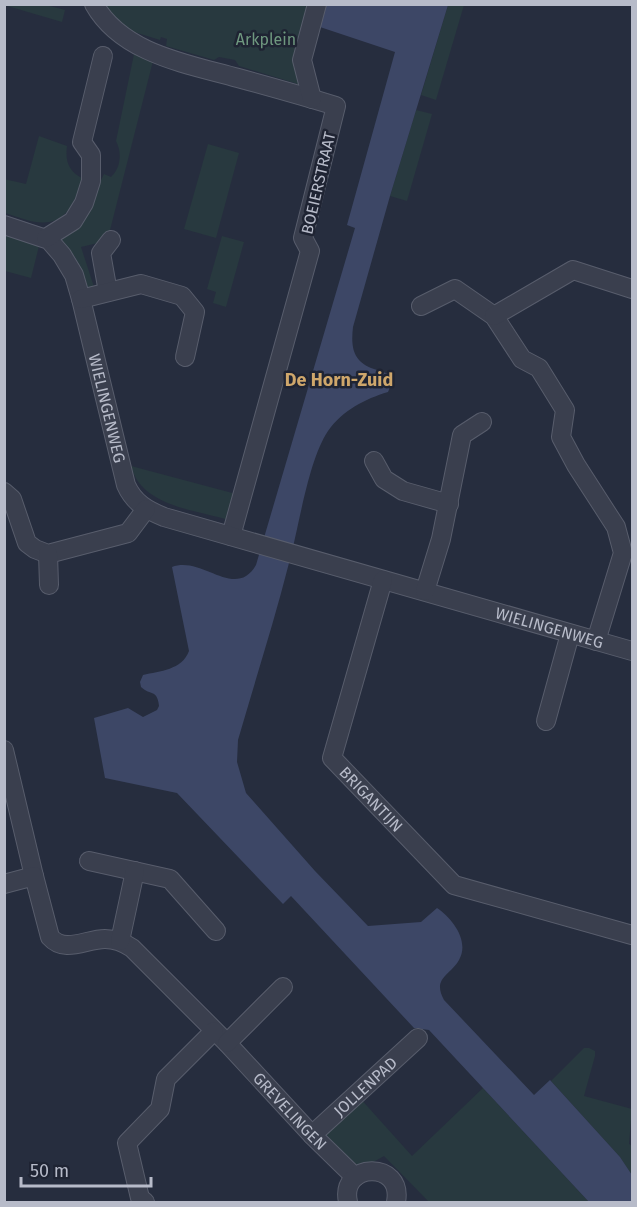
<svg xmlns="http://www.w3.org/2000/svg" width="637" height="1207" font-family="'Fira Sans',sans-serif">
	<style>
		.green { fill: #28393f }
		.water { fill: #3d4766 }
		.lines { fill: none; stroke-linecap: round; stroke-linejoin: round }
		.minor-casing { stroke: #585d6c; stroke-width: 20 }
		.minor { stroke: #3a3f4e; stroke-width: 18 }
		.labels { text-anchor: middle; stroke-width: 5; stroke-linejoin: round; paint-order: stroke }
		.park-label { font-size: 16px; fill: #6f987f; stroke: #1f2433 }
		.street-label { font-size: 16px; fill: #b7bbc9; stroke: #1f2433 }
		.neighbourhood-label { font-size: 18px; font-weight: bold; fill: #cfa76b; stroke: #1f2433 }
	</style>
	<rect width="100%" height="100%" fill="#262d3e"/>
	<!-- green -->
	<g class="green">
		<polygon points="4,5 46,5 65,10 62,22"/>
		<polygon points="101,5 305,5 309,14 301,85 239,66 235,60 219,57 214,60 166,46 167,39 161,37 160,40 131,31"/>
		<polygon points="448,5 464,5 436,100 421,95"/>
		<path d="M134,54L153,61L108,238L98,243L81,247L94,287L89,289L75,257L62,240L96,190L104,174L111,177C121,168 122,152 116,141Z"/>
		<polygon points="416,110 432,114 407,201 390,196"/>
		<path d="M39,136L67,146C65,162 69,172 84,179C79,187 77,196 72,205C54,233 30,221 5,213L4,179L26,184Z"/>
		<polygon points="208,144 239,153 216,238 184,229"/>
		<polygon points="4,234 39,246 31,278 5,271"/>
		<polygon points="222,236 244,242 226,307 213,303 216,292 207,289"/>
		<path d="M131,466L236,494L229,520C195,510 141,506 131,466Z"/>
		<polygon points="584,1048 589,1048 595,1051 595,1056 584,1096 632,1109 629,1144 632,1146 632,1175 620,1157 551,1081"/>
		<polygon points="483,1088 589,1202 429,1202 384,1156 368,1165 359,1166 348,1158 323,1131 359,1097 412,1156"/>
	</g>
	<!-- water -->
	<path class="water" d="M326,5H448L390,196L353,327C351,345 352,360 371,368C379,371 387,372 394,378L388,392C365,399 343,410 328,431C308,461 299,527 289,563C274,622 255,681 238,740L237,762L246,793L315,871L368,926L421,922L437,908C452,918 470,941 459,960C450,976 432,978 444,1000L534,1095L550,1080L620,1157L632,1175V1202H589L429,1030L414,1028L291,896L283,904L177,793L105,778L94,718L128,708L143,717L157,710L159,706C157,689 151,696 141,687L140,682L143,675C160,671 182,670 189,651L172,567C202,555 235,601 256,565L355,228L347,225L395,52L320,27Z"/>
	<g class="lines">
		<!-- minor casing -->
		<g class="minor-casing">
			<g id="minor">
				<path d="M94,4C122,54 188,64 238,78C271,87 303,96 336,106L303,238L310,251L231,536"/>
				<polyline points="312,99 302,60 317,4"/>
				<path id="s1" d="M4,225L49,240L62,255L74,275L81,299L126,485C134,503 147,510 164,517L632,651"/>
				<polyline points="46,238 73,221 84,203 91,181 91,155 82,142 103,56"/>
				<polyline points="108,292 101,253 111,240"/>
				<polyline points="81,299 141,284 182,296 195,312 185,357"/>
				<polyline points="421,306 455,289 494,316 522,359 539,368 565,410 561,437 576,465 616,527 623,553 596,641"/>
				<polyline points="494,316 573,270 632,289"/>
				<polyline points="374,461 384,479 403,491 449,504"/>
				<polyline points="4,492 12,499 27,543 35,549 48,554 128,533 146,509"/>
				<polyline points="48,554 49,585"/>
				<path id="s2" d="M383,580L332,758L454,885L632,935"/>
				<polyline points="425,591 441,539 462,435 482,422"/>
				<polyline points="546,721 570,634"/>
				<polyline points="4,750 34,876"/>
				<polyline points="89,861 170,879 216,931"/>
				<path id="s3" d="M4,884L34,876L50,937C65,954 86,939 105,939C115,939 123,942 132,948L227,1043L312,1135L355,1177"/>
				<polyline points="120,941 135,871"/>
				<polyline points="227,1043 283,987"/>
				<path id="s4" d="M312,1135L418,1038"/>
				<polyline points="145,1202 140,1198 127,1143 160,1109 166,1079 214,1031"/>
				<path d="M348,1202C339,1162 404,1160 396,1202"/>
			</g>
		</g>
		<!-- minor -->
		<use href="#minor" class="minor"/>
	</g>
	<g class="labels">
		<!-- park labels -->
		<g class="park-label">
			<text x="266" y="45">Arkplein</text>
		</g>
		<!-- street labels -->
		<g class="street-label">
			<text transform="translate(318 183) rotate(-77)" y="6">BOEIERSTRAAT</text>
			<text dy="6" stroke="none"><textPath href="#s1" startOffset="228">WIELINGENWEG</textPath></text>
			<text dy="6" stroke="none"><textPath href="#s1" startOffset="759">WIELINGENWEG</textPath></text>
			<text dy="6" stroke="none"><textPath href="#s2" startOffset="242">BRIGANTIJN</textPath></text>
			<text dy="6" stroke="none"><textPath href="#s4" startOffset="72">JOLLENPAD</textPath></text>
			<text dy="6" stroke="none"><textPath href="#s3" startOffset="408">GREVELINGEN</textPath></text>
		</g>
		<!-- neighbourhood labels -->
		<g class="neighbourhood-label">
			<text x="339" y="386">De Horn-Zuid</text>
		</g>
	</g>
	<!-- border -->
	<rect width="637" height="1207" fill="none" stroke="#b7bbc9" stroke-width="12"/>
	<!-- scale -->
	<path d="M21 1177v9h130v-9" fill="none" stroke="#b7bbc9" stroke-width="3"/>
	<text x="30" y="1177" font-size="18" fill="#b7bbc9" stroke="#1f2433" stroke-width="4.5" paint-order="stroke">50 m</text>
</svg>
